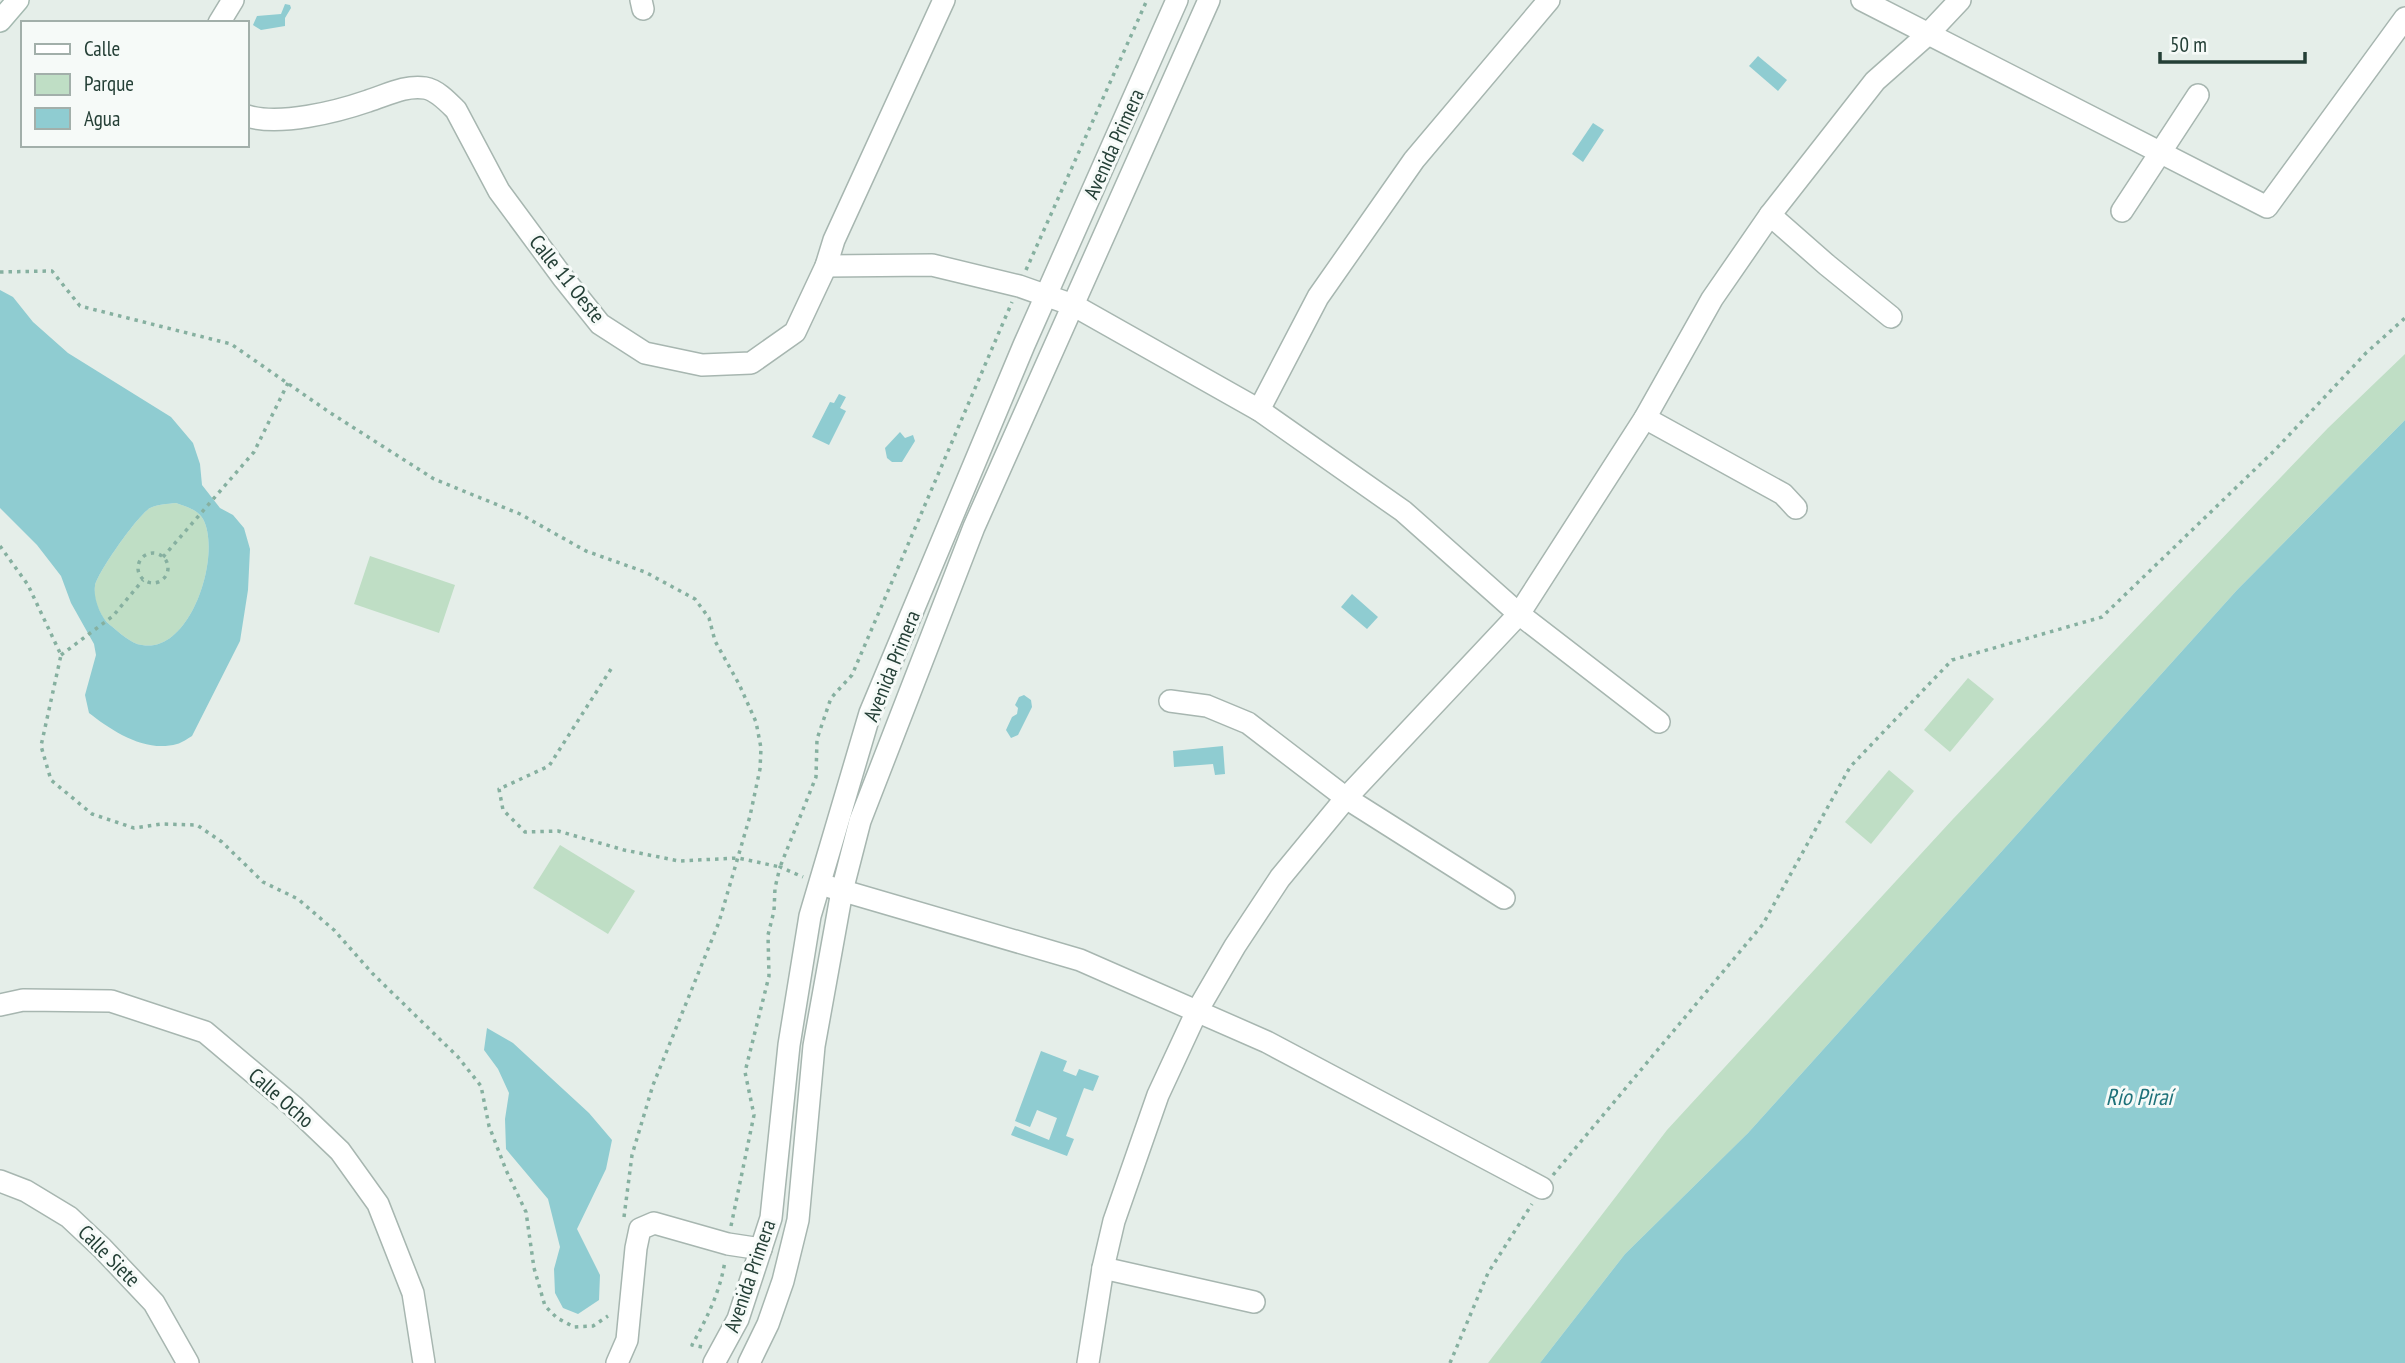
<svg xmlns="http://www.w3.org/2000/svg" width="2405" height="1363" font-family="'PT Sans Narrow',sans-serif">
	<style>
		.green { fill: #bfdec5 }
		.water { fill: #8fccd1; fill-rule: evenodd }
		.lines { fill: none; stroke-linecap: round; stroke-linejoin: round }
		.minor-casing { stroke: #a7b6b0; stroke-width: 24 }
		.secondary-casing { stroke: #a4b9b0; stroke-width: 24 }
		.path { stroke: #86b0a0; stroke-width: 3.5; stroke-dasharray: 3.5 5; stroke-linecap: butt }
		.minor { stroke: #fff; stroke-width: 21 }
		.secondary { stroke: #fff; stroke-width: 21 }
		.labels { text-anchor: middle; stroke-width: 6; stroke-linejoin: round; paint-order: stroke }
		.street-label { font-size: 21px; fill: #243f36; stroke: #f6faf8 }
		.water-label { font-size: 23px; font-style: italic; fill: #1f727a; stroke: #f6faf8 }
	</style>
	<rect width="100%" height="100%" fill="#e5eee9"/>
	<!-- green -->
	<g class="green">
		<polygon points="2405,354 2405,420 2237,590 1748,1133 1625,1254 1540,1363 1488,1363 1667,1130 1953,819 2328,428"/>
		<path d="M176,503C185,506 198,510 203,519C222,554 191,654 142,645C131,644 119,632 110,625C101,618 92,599 95,586C97,573 138,515 150,508C158,504 167,504 176,503Z"/>
		<polygon points="370,556 455,585 439,633 354,604"/>
		<polygon points="1968,678 1994,699 1950,752 1924,730"/>
		<polygon points="1889,770 1914,791 1871,844 1845,822"/>
		<polygon points="560,845 635,891 608,934 533,888"/>
	</g>
	<!-- water -->
	<g class="water">
		<polygon points="285,4 290,5 291,8 285,18 285,26 261,30 253,25 257,16 281,14"/>
		<polygon points="1758,56 1787,80 1778,91 1749,66"/>
		<polygon points="1593,123 1604,130 1583,162 1572,154"/>
		<path d="M0,290L13,297L33,322L68,353L171,417L193,443L200,464L202,485L220,508L233,515L244,528L250,549L248,590L240,641L192,736C188,738 182,743 177,744C145,753 112,731 89,713L85,695L96,655L94,644L71,603L61,576L37,545L0,508ZM176,503C185,506 198,510 203,519C222,554 191,654 142,645C131,644 119,632 110,625C101,618 93,599 95,586C97,573 138,515 150,508C158,504 167,504 176,503Z"/>
		<polygon points="839,394 846,397 840,408 846,411 829,445 812,437 830,402 834,403"/>
		<polygon points="2405,420 2405,1363 1540,1363 1625,1254 1748,1133 2237,590"/>
		<polygon points="900,432 905,438 913,435 915,441 902,462 892,462 887,458 885,448"/>
		<polygon points="1352,594 1378,617 1367,629 1341,607"/>
		<polygon points="1024,695 1031,700 1032,707 1018,735 1011,738 1006,730 1012,717 1017,714 1018,708 1015,705 1019,697"/>
		<polygon points="1223,746 1225,774 1215,775 1213,764 1174,767 1173,751"/>
		<polygon points="487,1028 513,1043 589,1113 612,1140 606,1169 577,1229 600,1275 599,1300 578,1314 563,1308 555,1293 554,1269 560,1247 548,1199 506,1149 505,1119 509,1093 498,1069 484,1050"/>
		<polygon points="1041,1051 1067,1061 1063,1071 1076,1076 1079,1069 1099,1076 1093,1091 1084,1088 1066,1136 1074,1139 1067,1156 1011,1135 1015,1126 1049,1140 1057,1118 1037,1110 1030,1127 1015,1121"/>
	</g>
	<g class="lines">
		<!-- minor casing -->
		<g class="minor-casing">
			<g id="minor">
				<polyline points="641,0 643,9"/>
				<polyline points="1862,0 2267,207 2405,18"/>
				<polyline points="219,23 233,0"/>
				<path d="M247,116C280,126 336,112 368,101C387,95 405,85 425,88C437,90 448,102 456,110L499,191L564,279L600,324L645,353L702,365L751,363L795,332L826,266L834,240L944,0"/>
				<polyline points="2122,211 2198,95"/>
				<polyline points="1770,215 1827,265 1891,317"/>
				<polyline points="826,266 932,265 1019,286 1073,305 1259,410 1403,511 1519,614 1659,722"/>
				<polyline points="1259,410 1318,297 1414,160 1549,0"/>
				<polyline points="1645,418 1783,494 1796,508"/>
				<polyline points="1170,701 1207,706 1248,723 1346,798 1504,898"/>
				<polyline points="830,887 1080,960 1267,1042 1542,1188"/>
				<polyline points="0,1005 23,1000 111,1001 205,1032 294,1107 340,1151 378,1204 413,1293 424,1363"/>
				<polyline points="0,1181 26,1191 69,1217 102,1248 154,1303 188,1363"/>
				<polyline points="1103,1268 1254,1302"/>
				<polyline points="617,1363 627,1340 636,1248 640,1229 654,1223 728,1244 761,1249"/>
				<polyline points="714,1363 738,1319 771,1218 789,1045 810,916 870,713 1024,345 1177,0"/>
				<polyline points="749,1363 768,1324 783,1281 798,1220 814,1046 842,891 860,821 974,527 1209,0"/>
				<polyline points="1088,1363 1103,1268 1114,1221 1158,1095 1197,1011 1235,946 1280,878 1346,798 1519,614 1645,418 1712,299 1770,215 1875,81 1927,35 1960,0"/>
			</g>
		</g>
		<!-- secondary casing -->
		<g class="secondary-casing">
			<polyline id="secondary" points="0,21 18,0"/>
		</g>
		<!-- path -->
		<g class="path">
			<polyline points="1026,270 1147,0"/>
			<polyline points="0,272 52,271 80,306 231,344 329,412 434,479 520,514 586,551 645,572 695,599 709,618 715,641 739,684 756,722 761,748 760,769 750,816 719,922 653,1085 632,1155 624,1217"/>
			<polyline points="0,546 28,585 61,655 41,746 51,780 92,814 134,828 162,824 197,825 222,842 263,882 298,899 334,930 372,973 458,1057 481,1086 489,1126 506,1170 526,1212 534,1268 545,1306 557,1318 574,1327 593,1326 608,1316"/>
			<circle cx="153" cy="568" r="15"/>
			<polyline points="163,557 254,452 288,383"/>
			<polyline points="61,655 113,616 143,580"/>
			<polyline points="611,669 549,766 499,789 503,810 525,832 558,831 624,850 679,861 738,858 780,867 816,777 817,739 831,698 852,675 1012,302"/>
			<polyline points="1553,1175 1763,924 1850,767 1952,660 2102,617 2275,450 2366,353 2405,318"/>
			<polyline points="731,1226 754,1115 745,1072 769,976 768,935 774,911 775,888 780,867 803,877"/>
			<path d="M702,1347L692,1345C707,1318 720,1292 725,1261"/>
			<polyline points="1450,1363 1488,1273 1532,1204"/>
		</g>
		<!-- minor -->
		<use href="#minor" class="minor"/>
		<!-- secondary -->
		<use href="#secondary" class="secondary"/>
	</g>
	<g class="labels">
		<!-- street labels -->
		<g class="street-label">
			<text transform="translate(1114 144) rotate(-66)" y="7">Avenida Primera</text>
			<text transform="translate(567 279) rotate(51)" y="7">Calle 11 Oeste</text>
			<text transform="translate(892 666) rotate(-68)" y="7">Avenida Primera</text>
			<text transform="translate(281 1098) rotate(41)" y="7">Calle Ocho</text>
			<text transform="translate(109 1256) rotate(45)" y="7">Calle Siete</text>
			<text transform="translate(750 1276) rotate(-71)" y="7">Avenida Primera</text>
		</g>
		<!-- water labels -->
		<g class="water-label">
			<text x="2139" y="1105">Río Piraí</text>
		</g>
	</g>
	<!-- legend -->
	<rect x="21" y="21" width="228" height="126" fill="#f6faf8" stroke="#a2afaa" stroke-width="2"/>
	<rect x="35" y="44" width="35" height="10" fill="#ffffff" stroke="#a2afaa" stroke-width="2"/>
	<text x="84" y="56" font-size="21" fill="#243f36">Calle</text>
	<rect x="35" y="74" width="35" height="21" fill="#bfdec5" stroke="#a2afaa" stroke-width="2"/>
	<text x="84" y="91" font-size="21" fill="#243f36">Parque</text>
	<rect x="35" y="108" width="35" height="21" fill="#8fccd1" stroke="#a2afaa" stroke-width="2"/>
	<text x="84" y="126" font-size="21" fill="#243f36">Agua</text>
	<!-- scale -->
	<path d="M2160 52v10h145v-10" fill="none" stroke="#243f36" stroke-width="3.5"/>
	<text x="2170" y="52" font-size="21" fill="#243f36" stroke="#f6faf8" stroke-width="5" paint-order="stroke">50 m</text>
</svg>
